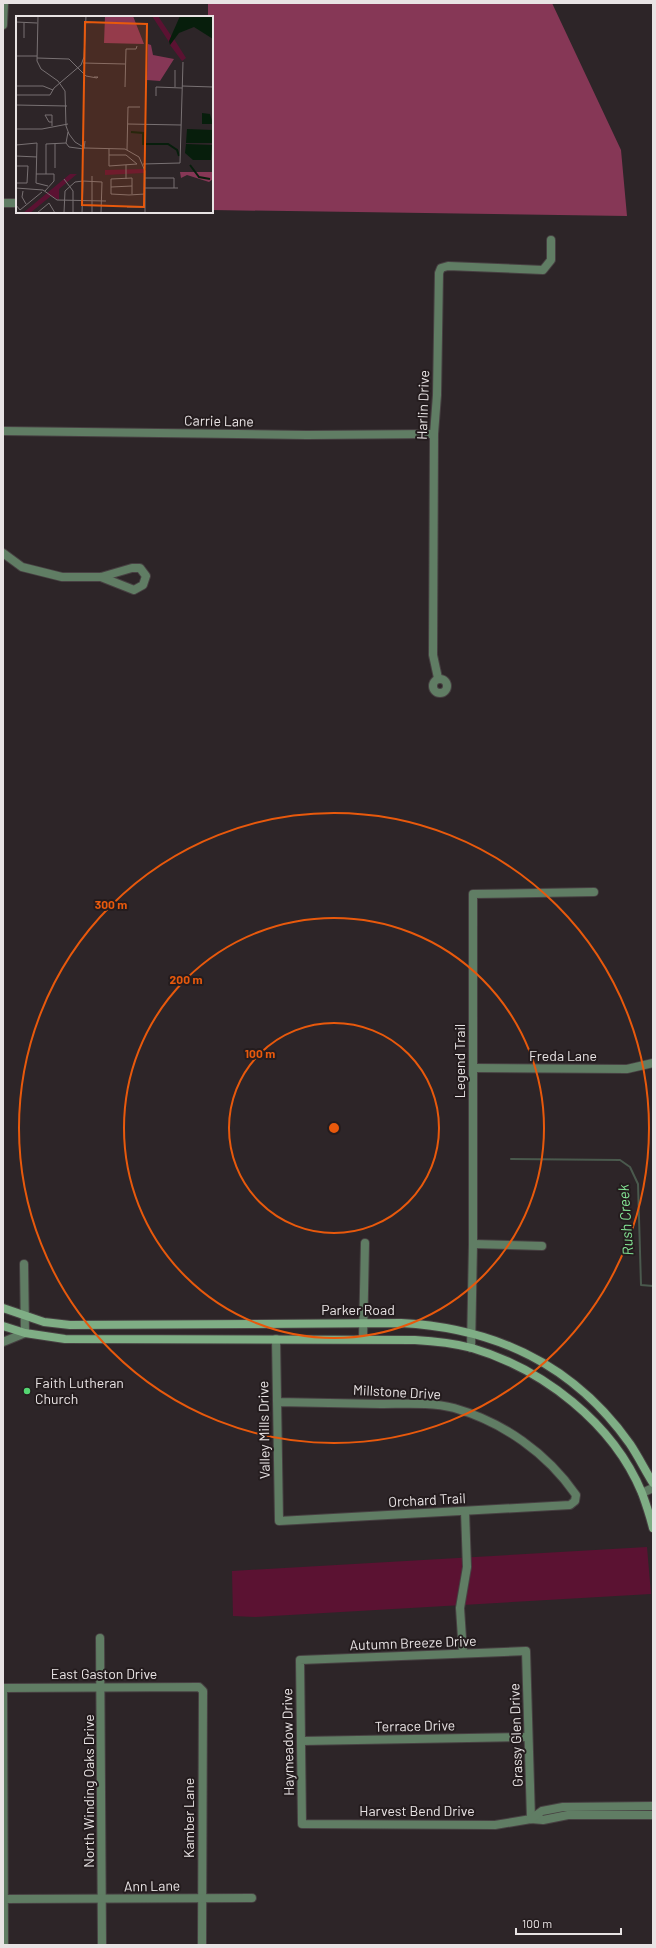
<svg xmlns="http://www.w3.org/2000/svg" width="656" height="1948" font-family="Barlow,sans-serif">
	<style>
		.green { fill: #5b1232 }
		.forest { fill: #863756 }
		.lines { fill: none; stroke-linecap: round; stroke-linejoin: round }
		.stream { stroke: #4a594d; stroke-width: 2 }
		.minor-casing { stroke: #474042; stroke-width: 10 }
		.tertiary-casing { stroke: #474042; stroke-width: 10 }
		.secondary-casing { stroke: #474042; stroke-width: 10 }
		.minor { stroke: #607d64; stroke-width: 8 }
		.tertiary { stroke: #607d64; stroke-width: 8 }
		.secondary { stroke: #7fae85; stroke-width: 8 }
		.ring { fill: none; stroke: #e8590c; stroke-width: 2 }
		.poi-dot { fill: #54d672; stroke: #241c1e; stroke-width: 1.5 }
		.labels { text-anchor: middle; stroke-width: 4; stroke-linejoin: round; paint-order: stroke }
		.street-label { font-size: 14px; fill: #e8e3e4; stroke: #241c1e }
		.poi-label { font-size: 14px; fill: #e8e3e4; stroke: #241c1e; text-anchor: start }
		.water-label { font-size: 15px; font-style: italic; fill: #84e595; stroke: #241c1e }
		.inset-river { fill: none; stroke: #071e0c; stroke-width: 2 }
		.inset-road { fill: none; stroke: #787173; stroke-width: 1 }
		.view { fill: #e8590c; fill-opacity: 0.15; stroke: #e8590c; stroke-width: 2 }
		.inset-edge { fill: none; stroke: #e8e3e4; stroke-width: 2 }
		.centre { fill: #e8590c; stroke: #241c1e; stroke-width: 2 }
		.ring-label { font-size: 12px; text-anchor: middle; font-weight: bold; fill: #e8590c; stroke: #241c1e; stroke-width: 4; stroke-linejoin: round; paint-order: stroke }
	</style>
	<rect width="100%" height="100%" fill="#2d2528"/>
	<!-- green -->
	<polygon class="green" points="647,1547 651,1594 255,1617 233,1616 232,1571"/>
	<!-- forest -->
	<polygon class="forest" points="208,3 552,3 621,150 627,216 212,210 212,17 208,17"/>
	<g class="lines">
		<!-- stream -->
		<polyline class="stream" points="511,1159 620,1160 630,1167 638,1184 641,1285 653,1286"/>
		<!-- minor casing -->
		<g class="minor-casing">
			<g id="minor">
				<polyline points="3,25 4,3"/>
				<polyline points="3,203 17,203"/>
				<polyline points="3,431 307,435 434,434"/>
				<polyline points="3,553 22,567 62,577 101,577 132,568 140,568 146,576 143,585 134,590 101,577"/>
				<polyline points="438,678 433,655 434,434 437,395 439,273 441,268 448,266 543,270 551,260 551,240"/>
				<circle cx="440" cy="686" r="7"/>
				<polyline points="473,1068 627,1069 653,1063"/>
				<polyline points="473,1244 542,1246"/>
				<path d="M276,1339L279,1521L570,1505L575,1501L576,1495C547,1453 503,1422 454,1408C431,1402 405,1404 381,1404C346,1403 312,1403 277,1402"/>
				<polyline points="363,1339 365,1243"/>
				<polyline points="3,1342 25,1333 24,1264"/>
				<polyline points="471,1348 473,1244 473,894 594,892"/>
				<polyline points="100,1638 102,1945"/>
				<polyline points="463,1653 460,1608 467,1567 465,1511"/>
				<polyline points="3,1688 199,1687 203,1691 202,1945"/>
				<polyline points="3,1688 4,1945"/>
				<polyline points="302,1741 528,1737"/>
				<polyline points="531,1819 526,1651 300,1660 302,1824 495,1825 531,1819 543,1820 568,1815 653,1815"/>
				<polyline points="531,1819 542,1811 563,1807 653,1806"/>
				<polyline points="3,1899 252,1898"/>
			</g>
		</g>
		<!-- tertiary casing -->
		<g class="tertiary-casing">
			<polyline id="tertiary" points="642,1493 653,1488"/>
		</g>
		<!-- secondary casing -->
		<g class="secondary-casing">
			<g id="secondary">
				<path d="M3,1308L44,1322L70,1325L401,1323C497,1328 574,1365 630,1444C638,1456 645,1470 653,1483"/>
				<path d="M3,1326L25,1333L65,1339L415,1340C434,1341 453,1343 472,1348C543,1369 613,1423 642,1493C646,1504 650,1516 653,1528"/>
			</g>
		</g>
		<!-- minor -->
		<use href="#minor" class="minor"/>
		<!-- tertiary -->
		<use href="#tertiary" class="tertiary"/>
		<!-- secondary -->
		<use href="#secondary" class="secondary"/>
	</g>
	<!-- distance rings -->
	<g class="ring">
		<circle cx="334" cy="1128" r="105"/>
		<circle cx="334" cy="1128" r="210"/>
		<circle cx="334" cy="1128" r="315"/>
	</g>
	<!-- markers -->
	<circle class="poi-dot" cx="27" cy="1391" r="4"/>
	<g class="labels">
		<!-- street labels -->
		<g class="street-label">
			<text transform="translate(423 405) rotate(-88)" y="5">Harlin Drive</text>
			<text transform="translate(219 421) rotate(1)" y="5">Carrie Lane</text>
			<text x="563" y="1061">Freda Lane</text>
			<text transform="translate(460 1061) rotate(-90)" y="5">Legend Trail</text>
			<text x="358" y="1315">Parker Road</text>
			<text transform="translate(397 1392) rotate(3)" y="5">Millstone Drive</text>
			<text transform="translate(264 1430) rotate(-91)" y="5">Valley Mills Drive</text>
			<text transform="translate(427 1500) rotate(-3)" y="5">Orchard Trail</text>
			<text transform="translate(413 1643) rotate(-2)" y="5">Autumn Breeze Drive</text>
			<text x="104" y="1679">East Gaston Drive</text>
			<text transform="translate(415 1726) rotate(-1)" y="5">Terrace Drive</text>
			<text transform="translate(516 1735) rotate(-92)" y="5">Grassy Glen Drive</text>
			<text transform="translate(288 1742) rotate(-91)" y="5">Haymeadow Drive</text>
			<text transform="translate(89 1791) rotate(-90)" y="5">North Winding Oaks Drive</text>
			<text x="417" y="1816">Harvest Bend Drive</text>
			<text transform="translate(189 1818) rotate(-90)" y="5">Kamber Lane</text>
			<text transform="translate(152 1886) rotate(-1)" y="5">Ann Lane</text>
		</g>
		<!-- poi labels -->
		<g class="poi-label">
			<text x="35" y="1388">Faith Lutheran<tspan x="35" dy="16">Church</tspan></text>
		</g>
		<!-- water labels -->
		<g class="water-label">
			<text transform="translate(626 1220) rotate(-94)" y="5">Rush Creek</text>
		</g>
	</g>
	<!-- overview -->
	<g transform="translate(16 16)">
		<rect width="197" height="197" fill="#2d2528"/>
		<path d="M136,0H142L156,21L153,26ZM158,23L170,42L166,45L154,29ZM128,153V157L89,159V154ZM54,158H61L43,173V184L35,180L14,197H7Z" fill="#5b1232"/>
		<path d="M89,0H117L128,28L88,27ZM132,28L135,29L137,39L158,43L144,65L131,64ZM164,156H197V163L193,166L171,159L165,162Z" fill="#863756"/>
		<path d="M164,0H197V23L178,11L163,17L154,29L153,25ZM186,97L194,98L197,108H186ZM171,113L197,114V127H170ZM170,128L196,129L195,144H177L169,137Z" fill="#071e0c"/>
		<path class="inset-river" d="M115,116L127,117V128H152L161,134L163,140M174,149L183,161L194,163"/>
		<path class="inset-road" d="M22,0L21,45L25,53L42,65L49,75L50,110L53,118L59,126L69,132L109,133L123,141L129,155V197M0,6L21,7M8,22V7M0,40H21M21,42L53,43L70,60L81,62L82,61H78M67,47L109,48M0,70H27L37,74M166,70L197,71M109,71L110,33H120L121,30M159,71V54M0,79H34L38,72L65,49L68,41L70,0M140,80V71L166,72M0,89L51,90M36,106H33L29,99H36V110M112,108L165,109M0,113H26L52,108M52,116L50,127L53,131L68,133L69,125M0,129L21,127L20,167L32,170M93,133V150L121,148M111,134L112,91H124M93,139H110L121,148M0,140L21,141M127,148L164,147L167,46M0,150H12L11,167H0M39,152V128M20,158H38V165L29,175M30,158V128L50,127M129,162H158V172M48,163L57,175V197M110,163V149M95,171L116,170M0,172L27,174L41,184L90,185M129,172H162M7,175L6,181L10,188M116,178V162L95,163V178L113,179L129,178M0,189L4,194L26,176M111,191H129M21,197L33,187L39,197M48,197L49,175L59,166L67,165L86,166L85,197M66,197L67,165M76,197V160"/>
		<path class="view" d="M69,6L131,8L128,191L66,189Z"/>
		<rect width="197" height="197" class="inset-edge"/>
	</g>
	<circle cx="334" cy="1128" r="6" class="centre"/>
	<g class="ring-label">
		<text x="111" y="909">300 m</text>
		<text x="186" y="984">200 m</text>
		<text x="260" y="1058">100 m</text>
	</g>
	<!-- border -->
	<rect width="656" height="1948" fill="none" stroke="#e8e3e4" stroke-width="8"/>
	<!-- scale -->
	<path d="M516 1928v6h105v-6" fill="none" stroke="#e8e3e4" stroke-width="2"/>
	<text x="522" y="1928" font-size="12" fill="#e8e3e4" stroke="#241c1e" stroke-width="3" paint-order="stroke">100 m</text>
</svg>
